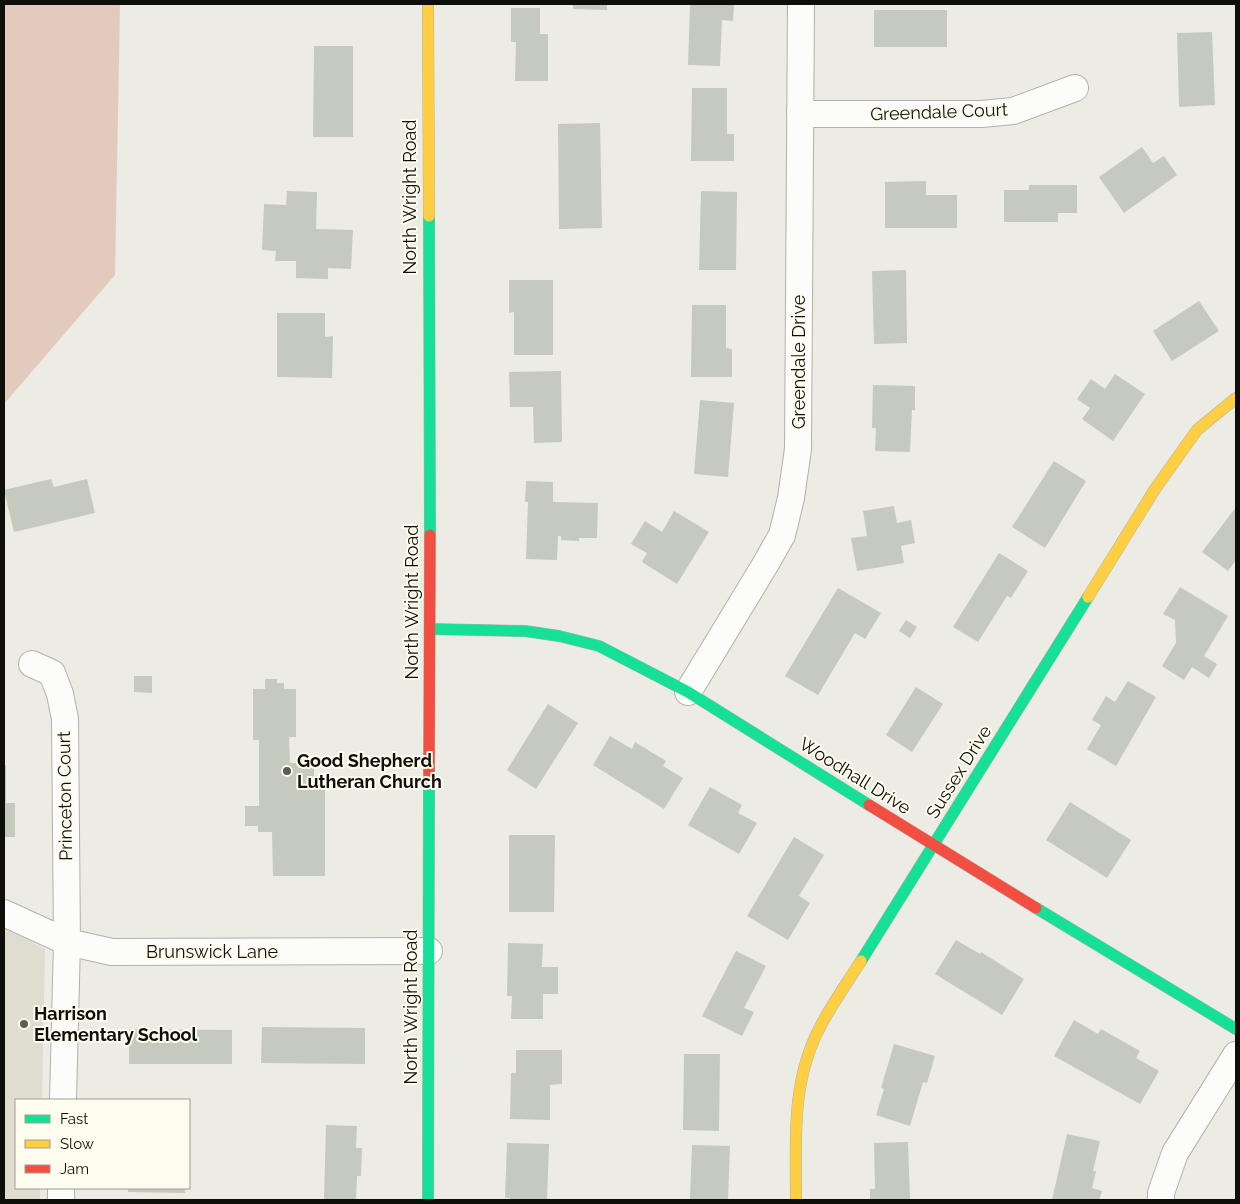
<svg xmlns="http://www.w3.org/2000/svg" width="1240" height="1204" font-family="Raleway,sans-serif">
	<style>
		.built { fill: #deddd0 }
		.green { fill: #e2cbbc }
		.building { fill: #c5c9be }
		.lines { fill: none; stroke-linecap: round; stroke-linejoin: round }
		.street-casing { stroke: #b2b1ab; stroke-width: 28 }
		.fast-casing { stroke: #b2b1ab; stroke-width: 12 }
		.slow-casing { stroke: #b2b1ab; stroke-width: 12 }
		.jam-casing { stroke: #b2b1ab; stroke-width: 12 }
		.street { stroke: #fcfcfb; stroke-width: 26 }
		.fast { stroke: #16e098; stroke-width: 11 }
		.slow { stroke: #ffcf43; stroke-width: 11 }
		.jam { stroke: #f24e42; stroke-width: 11 }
		.poi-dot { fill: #5c5c56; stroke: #fdfcef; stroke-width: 2 }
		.labels { text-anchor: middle; stroke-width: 4; stroke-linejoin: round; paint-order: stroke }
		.street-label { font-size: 18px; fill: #0f0f0a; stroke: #fdfcef }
		.poi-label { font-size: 18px; font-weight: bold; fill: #0f0f0a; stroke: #fdfcef; text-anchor: start }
	</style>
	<rect width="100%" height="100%" fill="#ecece4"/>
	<!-- built -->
	<polygon class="built" points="4,926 45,949 42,1100 16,1100 16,1188 40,1188 40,1200 4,1200"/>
	<!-- green -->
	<polygon class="green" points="4,4 405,4 120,5 115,275 4,404"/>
	<!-- building -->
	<g class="building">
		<polygon points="573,4 607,4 607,10 573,9"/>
		<polygon points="690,4 734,4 733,21 722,20 720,66 688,65"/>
		<polygon points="511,8 540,8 540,34 548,34 548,81 515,81 516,42 511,42"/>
		<rect x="874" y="10" width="73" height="37"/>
		<polygon points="1212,32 1215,105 1179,107 1177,33"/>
		<polygon points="314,46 353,46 353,137 313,137"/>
		<polygon points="692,88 727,88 727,134 734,134 734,161 691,161"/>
		<polygon points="600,123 602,228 559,229 558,124"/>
		<polygon points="1142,147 1153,163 1164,156 1177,175 1124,213 1099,177"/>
		<polygon points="926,181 926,195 957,195 957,228 885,228 885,182"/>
		<polygon points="1029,185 1077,185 1077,213 1058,213 1058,222 1004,222 1004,190 1029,190"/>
		<polygon points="287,191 317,192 316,229 353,230 351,269 328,268 328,279 296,278 296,261 275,261 276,251 262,250 264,204 286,205"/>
		<polygon points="701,191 737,192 736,270 699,270"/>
		<polygon points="906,270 907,343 874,344 872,271"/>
		<polygon points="509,280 553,280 553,355 514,355 514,312 509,313"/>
		<polygon points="1199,301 1219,331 1172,361 1153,331"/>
		<polygon points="692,305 726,305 726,348 732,349 732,377 691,377"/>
		<polygon points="277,313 325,313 325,337 333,336 332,378 277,377"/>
		<polygon points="561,371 562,442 534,443 533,407 510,407 509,372"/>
		<polygon points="1115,374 1145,394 1113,441 1082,419 1090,408 1077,399 1091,379 1105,389"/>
		<polygon points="873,385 915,386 915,410 912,410 910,452 875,451 876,428 872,428"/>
		<polygon points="700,400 734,403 728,477 694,474"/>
		<polygon points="1054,461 1086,481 1045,548 1012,527"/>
		<polygon points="51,479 54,487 87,479 95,513 14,532 4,490"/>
		<polygon points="526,481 553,482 553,502 598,503 597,538 579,538 579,541 561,540 561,536 558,536 557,560 526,559 528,502 525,502"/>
		<polygon points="894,506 897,523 911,520 915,543 901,546 904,563 857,571 851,538 867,536 863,511"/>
		<polygon points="1236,507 1236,560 1228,571 1202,552"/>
		<polygon points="674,511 709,532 677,584 642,562 647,553 631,544 645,521 662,532"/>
		<polygon points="999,553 1028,571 1011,598 1007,596 978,642 953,627"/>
		<polygon points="1180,587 1228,616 1204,656 1217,664 1209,678 1192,667 1184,680 1162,666 1176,643 1175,620 1163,614"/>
		<polygon points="838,588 881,613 865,639 855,633 818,695 785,676"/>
		<polygon points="906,620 917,627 910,638 899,631"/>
		<polygon points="134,676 152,676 152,693 134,692"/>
		<polygon points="265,679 277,679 277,683 284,683 284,689 296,689 296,737 289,737 290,763 314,763 314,779 325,779 325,876 273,876 272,832 258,832 258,826 245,826 245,806 259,806 259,740 253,740 253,689 265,689"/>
		<polygon points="1128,681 1156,697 1116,766 1087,749 1101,725 1092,720 1106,696 1115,702"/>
		<polygon points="916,687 943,704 912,752 886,735"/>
		<polygon points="548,704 578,723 536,789 507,770"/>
		<polygon points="610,736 632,749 635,742 666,761 663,766 683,778 664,809 593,765"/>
		<polygon points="4,765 6,765 6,803 15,803 15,837 4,837"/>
		<polygon points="710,787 742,805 738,813 757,823 739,854 688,825"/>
		<polygon points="1070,802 1131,840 1107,878 1046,840"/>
		<polygon points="509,835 555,835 554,912 509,912"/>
		<polygon points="794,837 824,855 799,896 810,903 788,940 747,916"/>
		<polygon points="956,940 980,954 981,952 1024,979 1002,1015 935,974"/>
		<polygon points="508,943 543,944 542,967 558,967 558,994 543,994 543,1019 511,1019 512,996 507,996"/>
		<polygon points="736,951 766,966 744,1008 754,1012 742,1036 702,1016"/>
		<polygon points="1074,1020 1098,1034 1101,1029 1140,1051 1136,1058 1159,1071 1140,1104 1054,1056"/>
		<polygon points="262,1027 365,1028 365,1064 261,1063"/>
		<polygon points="129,1029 232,1030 232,1064 129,1064"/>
		<polygon points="894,1044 935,1056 927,1083 923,1082 910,1126 876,1115 884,1089 881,1088"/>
		<polygon points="516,1050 562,1050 562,1084 550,1085 550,1120 510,1119 511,1073 516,1073"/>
		<polygon points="684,1054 720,1054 719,1131 683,1130"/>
		<polygon points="326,1125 357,1126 356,1148 362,1148 361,1176 357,1176 356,1200 324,1200"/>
		<polygon points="1067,1134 1100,1141 1093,1171 1096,1171 1092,1188 1102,1191 1099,1200 1052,1200"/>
		<polygon points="908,1142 910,1200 870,1200 870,1189 875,1189 874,1143"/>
		<polygon points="507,1143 549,1144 547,1200 510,1200 510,1198 505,1198"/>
		<polygon points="692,1145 730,1146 728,1200 690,1200"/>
		<polygon points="128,1188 185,1188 185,1193 128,1192"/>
	</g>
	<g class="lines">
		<!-- street casing -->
		<g class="street-casing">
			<g id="street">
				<polyline points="800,114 982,114 1013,111 1075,88"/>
				<polyline points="32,664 52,673 60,694 65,719 67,942 63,1100"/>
				<polyline points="688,692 765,565 782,535 791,498 798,449 801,4"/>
				<polyline points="4,913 67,942 112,952 429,951"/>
				<polyline points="61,1200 61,1188"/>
				<polyline points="1161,1200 1161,1193 1175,1153 1236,1055"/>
			</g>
		</g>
		<!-- fast casing -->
		<g class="fast-casing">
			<g id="fast">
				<polyline points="429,216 430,535"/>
				<polyline points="430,629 525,631 559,636 599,646 688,692 869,805"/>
				<polyline points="1036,908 1236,1029"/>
				<polyline points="861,961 1088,597"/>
				<polyline points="428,1200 429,782"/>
			</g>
		</g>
		<!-- slow casing -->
		<g class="slow-casing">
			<g id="slow">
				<polyline points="428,4 429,216"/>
				<polyline points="1088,597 1155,489 1197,430 1236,398"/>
				<path d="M796,1200C796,1140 791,1082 820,1027C832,1004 847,983 861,961"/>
			</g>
		</g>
		<!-- jam casing -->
		<g class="jam-casing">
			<g id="jam">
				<polyline points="429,782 430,535"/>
				<polyline points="869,805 1036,908"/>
			</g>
		</g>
		<!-- street -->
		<use href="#street" class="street"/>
		<!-- fast -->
		<use href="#fast" class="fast"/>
		<!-- slow -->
		<use href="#slow" class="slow"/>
		<!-- jam -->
		<use href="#jam" class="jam"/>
	</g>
	<!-- markers -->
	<g class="poi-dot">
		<circle cx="287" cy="771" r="5"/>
		<circle cx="24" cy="1024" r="5"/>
	</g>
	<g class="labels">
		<!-- street labels -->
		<g class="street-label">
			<text transform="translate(939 112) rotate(-2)" y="6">Greendale Court</text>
			<text transform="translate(410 197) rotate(-90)" y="6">North Wright Road</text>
			<text transform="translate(799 362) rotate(-90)" y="6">Greendale Drive</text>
			<text transform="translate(412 602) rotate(-90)" y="6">North Wright Road</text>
			<text transform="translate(959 772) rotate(-58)" y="6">Sussex Drive</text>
			<text transform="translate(855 776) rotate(32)" y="6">Woodhall Drive</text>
			<text transform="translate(65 796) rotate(-91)" y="6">Princeton Court</text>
			<text x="212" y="958">Brunswick Lane</text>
			<text transform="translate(411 1007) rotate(-90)" y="6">North Wright Road</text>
		</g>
		<!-- poi labels -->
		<g class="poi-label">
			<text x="297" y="767">Good Shepherd<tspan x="297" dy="21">Lutheran Church</tspan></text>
			<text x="34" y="1020">Harrison<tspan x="34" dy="21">Elementary School</tspan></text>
		</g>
	</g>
	<!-- border -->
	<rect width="1240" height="1204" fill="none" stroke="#0f0f0a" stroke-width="10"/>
	<!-- legend -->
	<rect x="15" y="1099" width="175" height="90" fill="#fdfcef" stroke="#9e9d93"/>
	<rect x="25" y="1115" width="25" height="8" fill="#16e098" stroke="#9e9d93"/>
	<text x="60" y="1124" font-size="15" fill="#0f0f0a">Fast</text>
	<rect x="25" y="1140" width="25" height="8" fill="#ffcf43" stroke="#9e9d93"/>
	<text x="60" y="1149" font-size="15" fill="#0f0f0a">Slow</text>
	<rect x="25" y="1165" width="25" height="8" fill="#f24e42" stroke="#9e9d93"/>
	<text x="60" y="1174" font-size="15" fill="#0f0f0a">Jam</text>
</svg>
